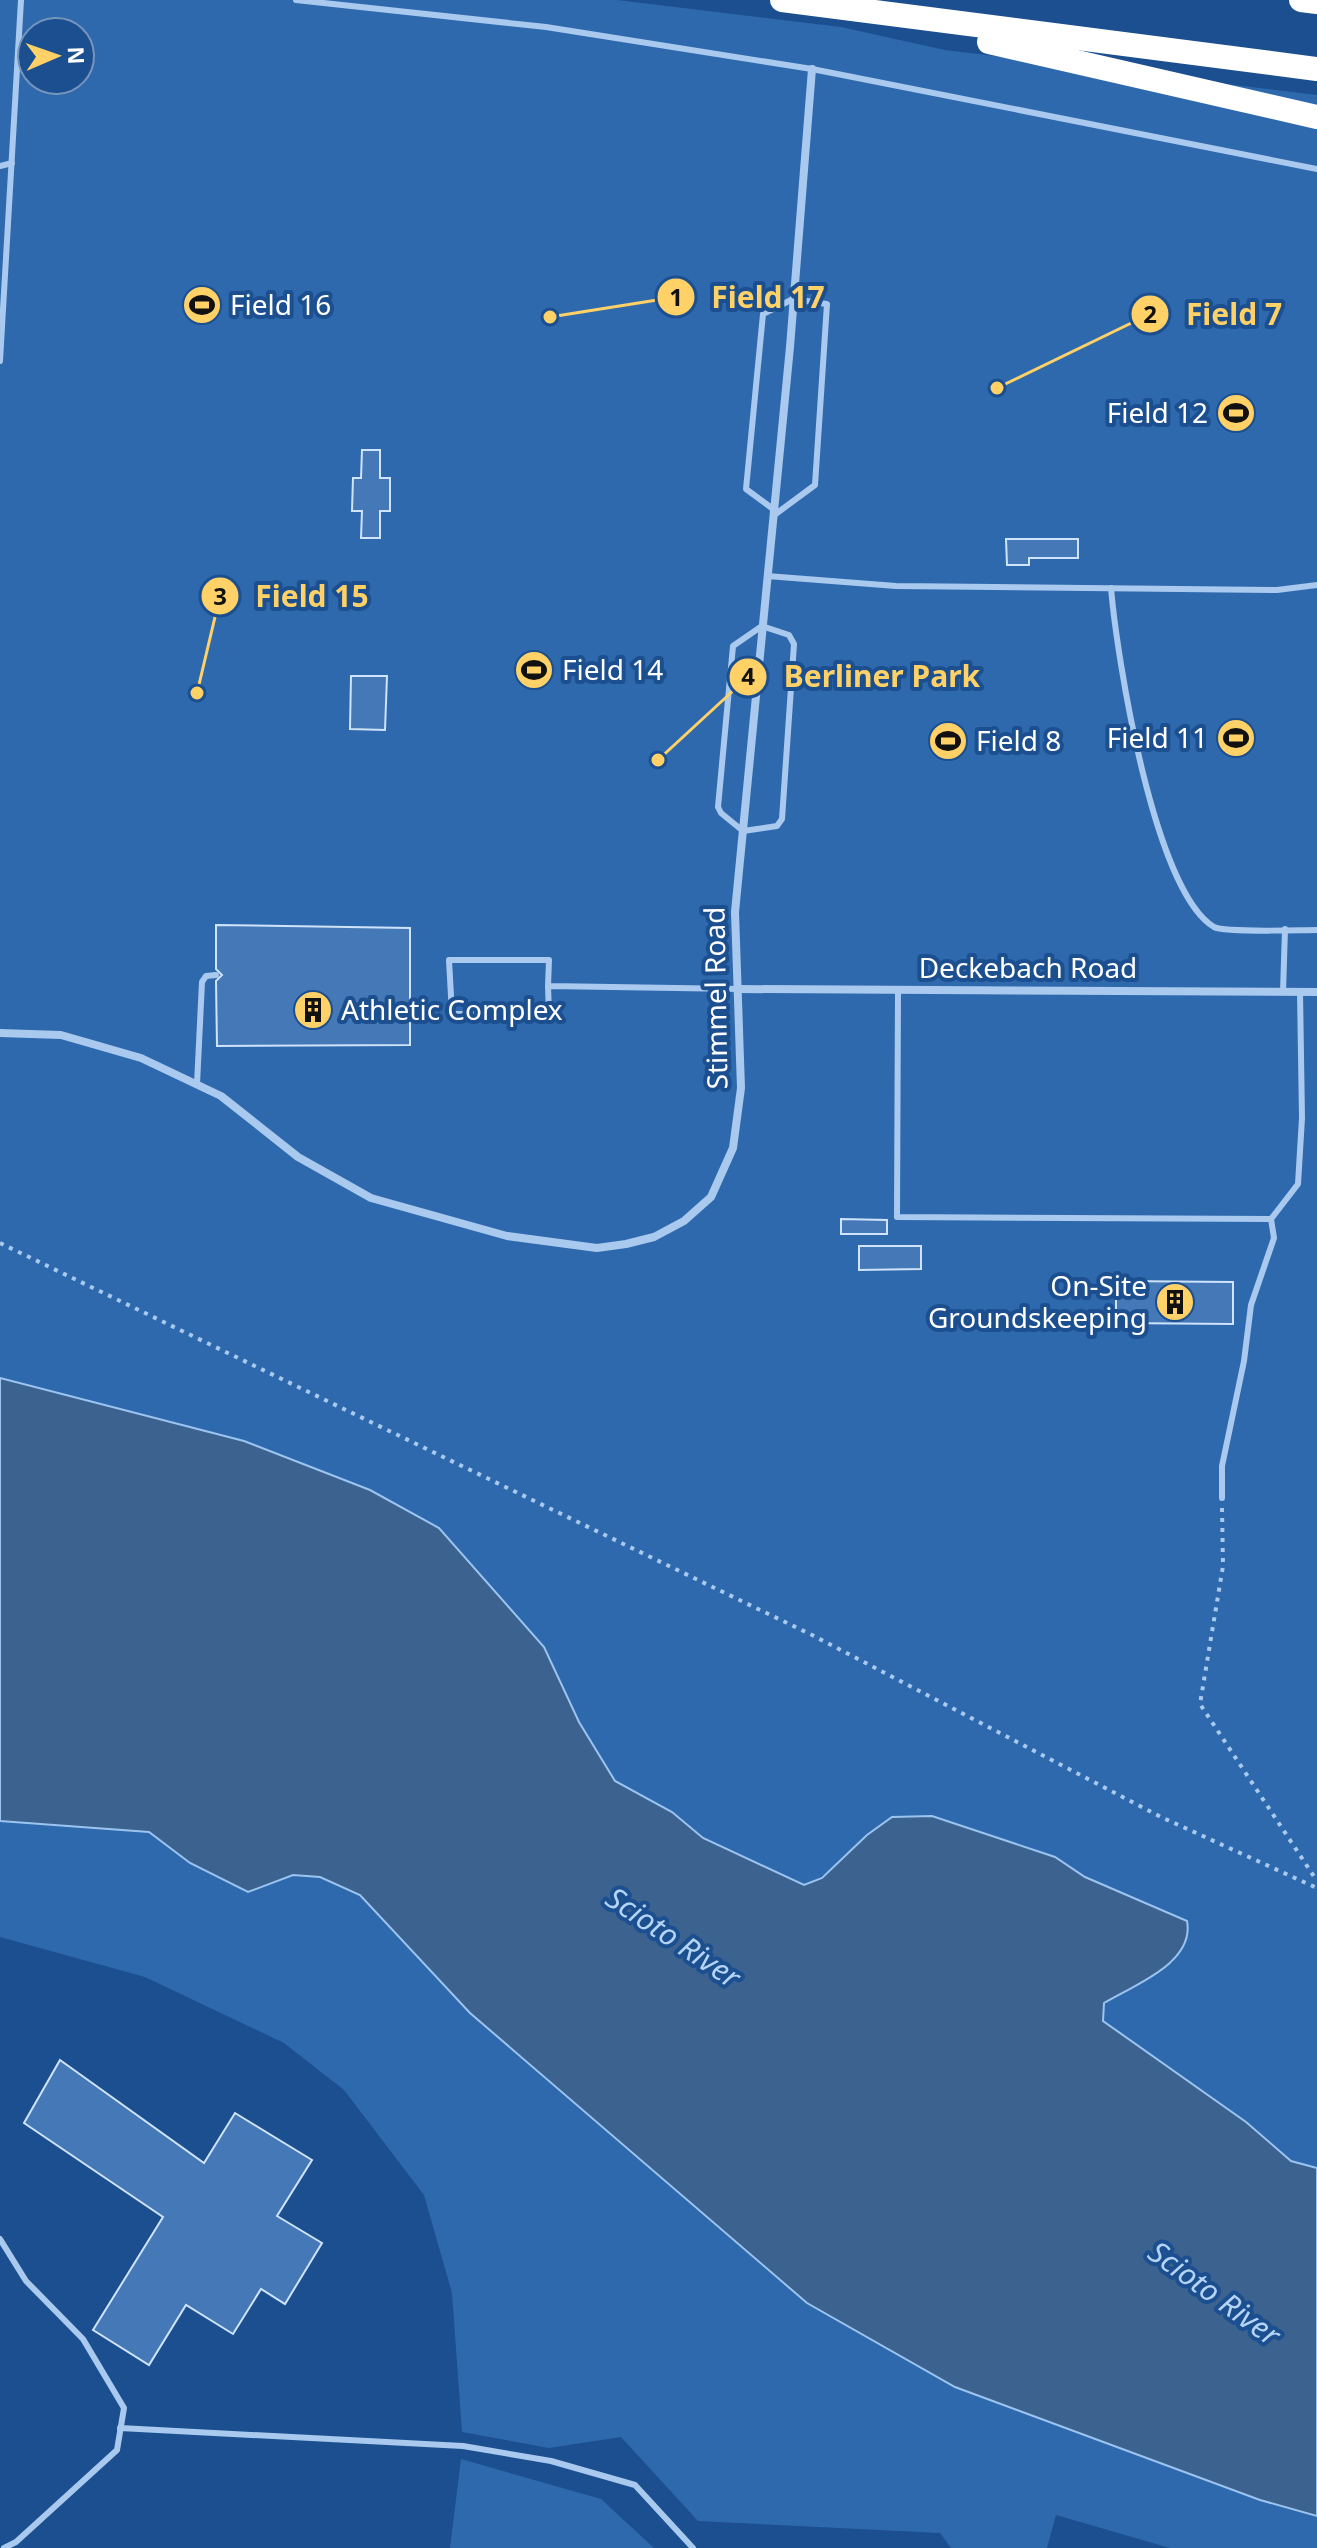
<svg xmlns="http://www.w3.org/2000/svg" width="1317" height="2548" font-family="'Noto Sans',sans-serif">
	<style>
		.green { fill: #2e69ad; fill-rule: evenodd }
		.water { fill: #3c6290; stroke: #9cc4f0; stroke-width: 2 }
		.building { fill: #4478b7; stroke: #cfe3fa; stroke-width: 2 }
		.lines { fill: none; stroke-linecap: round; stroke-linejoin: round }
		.path { stroke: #a9c9ee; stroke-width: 4; stroke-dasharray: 4 6; stroke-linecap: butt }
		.lane { stroke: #a9c9ee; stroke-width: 6 }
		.street { stroke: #a9c9ee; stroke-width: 8 }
		.highway { stroke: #fff; stroke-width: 24 }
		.labels { text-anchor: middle; stroke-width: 8; stroke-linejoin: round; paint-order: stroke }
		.poi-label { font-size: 28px; fill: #fff; stroke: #1b4f8f; text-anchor: start }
		.street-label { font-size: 28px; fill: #fff; stroke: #1b4f8f }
		.water-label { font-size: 30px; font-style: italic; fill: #b5d3f5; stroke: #1b4f8f }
		.leader { fill: none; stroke: #ffd166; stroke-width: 3 }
		.callout-dot { fill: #ffd166; stroke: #1b4f8f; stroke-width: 3 }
		.mark-label { font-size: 24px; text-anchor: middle; font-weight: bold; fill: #111 }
		.callout-label { font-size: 30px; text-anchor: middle; font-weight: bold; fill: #ffd166; stroke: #1b4f8f; stroke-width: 8; stroke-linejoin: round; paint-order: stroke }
	</style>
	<rect width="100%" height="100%" fill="#1b4f8f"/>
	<!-- green -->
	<g class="green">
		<path d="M0,0H617L841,27L945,50L1317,95V2168L1291,2161L1246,2122L1103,2021L1104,2003L1174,1961L1085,1877L1055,1857L892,1817C862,1838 838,1872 804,1885L703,1838L672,1812L615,1781L489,1587L439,1528L244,1441L0,1378ZM32,32H80V80H32Z"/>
		<polygon points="0,1821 149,1832 190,1863 248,1892 292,1875 320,1877 360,1895 470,2013 807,2303 1260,2500 1317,2516 1317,2548 1170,2548 1056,2515 1047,2548 951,2548 940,2533 698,2521 621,2437 549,2448 462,2432 452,2293 424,2195 344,2090 284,2043 145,1977 0,1937"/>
		<polygon points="461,2459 601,2499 654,2548 450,2548"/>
	</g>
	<!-- water -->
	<path class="water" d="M0,1378L244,1441L370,1490L439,1528L544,1647L579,1722L615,1781L672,1812L703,1838L804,1885L822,1878L867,1835L892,1817L932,1816L1055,1857L1085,1877L1187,1921C1195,1963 1134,1985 1104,2003L1103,2021L1246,2122L1291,2161L1317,2168V2516L1260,2500L955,2387L807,2303L470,2013L360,1895L320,1877L293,1875L248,1892L190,1863L149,1832L0,1821Z"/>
	<!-- building -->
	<g class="building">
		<polygon points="362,450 380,450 380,478 390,478 390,511 380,511 380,538 361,538 362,511 352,511 353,478 361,478"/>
		<polygon points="1006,539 1078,539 1078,558 1029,558 1029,565 1007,565"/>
		<polygon points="351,676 387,676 385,730 350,729"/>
		<polygon points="216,925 410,928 410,1045 217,1046 216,981 222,975 216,969"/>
		<polygon points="841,1219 887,1220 887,1234 841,1234"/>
		<polygon points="859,1246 921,1246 921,1269 859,1270"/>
		<polygon points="1116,1281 1233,1282 1233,1324 1116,1323"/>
		<polygon points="60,2060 204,2163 235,2113 312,2160 277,2216 322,2243 285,2304 261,2289 233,2334 186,2305 149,2365 93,2330 163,2217 24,2123"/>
	</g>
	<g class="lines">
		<!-- path -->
		<g class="path">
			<polyline points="0,1243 812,1635 1161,1817 1317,1888"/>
			<polyline points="1222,1508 1223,1566 1200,1704 1317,1881"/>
		</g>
		<!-- lane -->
		<g class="lane">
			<polyline points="296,0 546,27 812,69 1317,169"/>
			<polyline points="0,166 12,163"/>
			<polyline points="0,361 21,0"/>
			<polyline points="773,516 815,485 827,304 793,299 763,314 746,489 773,509"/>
			<polyline points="767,576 896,586 1277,590 1317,585"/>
			<path d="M1111,588C1117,658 1154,891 1214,927C1225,933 1299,930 1317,930"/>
			<polygon points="762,626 789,635 794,644 782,819 777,826 743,831 721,813 718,807 733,646"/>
			<polyline points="548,986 549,1014 452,1014 449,960 549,960 548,986 739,989"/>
			<polyline points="898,990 897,1217 1271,1219 1298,1184 1302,1118 1300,992"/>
			<polyline points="1283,992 1285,929"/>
			<polyline points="197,1084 202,982 206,976 216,975"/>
			<polyline points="1222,1498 1222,1466 1244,1361 1251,1305 1274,1238 1271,1219"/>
			<polyline points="0,2239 26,2281 83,2339 124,2408 117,2450 16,2542 4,2548"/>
			<polyline points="120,2428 463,2446 551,2461 635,2485 693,2548"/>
		</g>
		<!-- street -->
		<g class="street">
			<polyline points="739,989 1317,992"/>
			<polyline points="0,1033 61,1035 141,1058 221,1096 298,1157 371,1198 507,1236 597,1248 626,1244 654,1237 684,1221 711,1197 733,1148 741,1088 735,912 790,347 812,69"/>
		</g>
		<!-- highway -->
		<g class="highway">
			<polyline points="782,0 1317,69"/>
			<polyline points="1301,0 1317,2"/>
			<polyline points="989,42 1317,117"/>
		</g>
	</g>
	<!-- icons -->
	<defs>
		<g id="stadium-disc" transform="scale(2)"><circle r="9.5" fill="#ffd166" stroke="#1b4f8f"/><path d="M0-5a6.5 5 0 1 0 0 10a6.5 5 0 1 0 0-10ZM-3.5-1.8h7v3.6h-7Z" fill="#111"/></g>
		<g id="building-disc" transform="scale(2)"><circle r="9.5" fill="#ffd166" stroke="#1b4f8f"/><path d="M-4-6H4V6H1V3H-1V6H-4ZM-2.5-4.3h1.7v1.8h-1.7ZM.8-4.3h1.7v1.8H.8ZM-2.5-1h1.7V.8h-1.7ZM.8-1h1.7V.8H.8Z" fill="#111"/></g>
	</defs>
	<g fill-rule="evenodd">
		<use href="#stadium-disc" x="202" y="305"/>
		<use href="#stadium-disc" x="1236" y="413"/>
		<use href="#stadium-disc" x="534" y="670"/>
		<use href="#stadium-disc" x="1236" y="738"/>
		<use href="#stadium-disc" x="948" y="741"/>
		<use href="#building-disc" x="313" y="1010"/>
		<use href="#building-disc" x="1175" y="1302"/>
	</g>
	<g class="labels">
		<!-- poi labels -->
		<g class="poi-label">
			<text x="230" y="315">Field 16</text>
			<text x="1208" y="423" text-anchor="end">Field 12</text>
			<text x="562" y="680">Field 14</text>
			<text x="1208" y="748" text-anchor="end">Field 11</text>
			<text x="976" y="751">Field 8</text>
			<text x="341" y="1020">Athletic Complex</text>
			<text x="1147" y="1296" text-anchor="end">On-Site<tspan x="1147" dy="32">Groundskeeping</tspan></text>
		</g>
		<!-- street labels -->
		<g class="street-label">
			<text x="1028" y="978">Deckebach Road</text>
			<text transform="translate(716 998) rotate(-91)" y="10">Stimmel Road</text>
		</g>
		<!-- water labels -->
		<g class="water-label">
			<text transform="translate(673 1938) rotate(34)" y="10">Scioto River</text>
			<text transform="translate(1214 2294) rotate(36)" y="10">Scioto River</text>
		</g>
	</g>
	<!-- callouts -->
	<path class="leader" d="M550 317L676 297M997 388L1150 314M197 693L220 596M658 760L748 677"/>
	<g class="callout-dot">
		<circle cx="550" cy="317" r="8"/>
		<circle cx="997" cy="388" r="8"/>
		<circle cx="197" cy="693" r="8"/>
		<circle cx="658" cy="760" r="8"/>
		<circle cx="676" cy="297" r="20"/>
		<circle cx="1150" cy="314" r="20"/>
		<circle cx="220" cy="596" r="20"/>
		<circle cx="748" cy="677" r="20"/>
	</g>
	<g class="mark-label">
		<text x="676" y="306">1</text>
		<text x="1150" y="323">2</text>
		<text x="220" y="605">3</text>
		<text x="748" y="685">4</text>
	</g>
	<g class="callout-label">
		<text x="768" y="308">Field 17</text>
		<text x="1234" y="325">Field 7</text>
		<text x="312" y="607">Field 15</text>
		<text x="882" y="687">Berliner Park</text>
	</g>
	<!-- north arrow -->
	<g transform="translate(56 56) rotate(88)"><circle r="38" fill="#1b4f8f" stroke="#7695bc" stroke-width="2"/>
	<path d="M0-6L14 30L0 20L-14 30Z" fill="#ffd166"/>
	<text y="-12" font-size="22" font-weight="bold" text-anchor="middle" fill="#ffffff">N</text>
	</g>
</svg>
